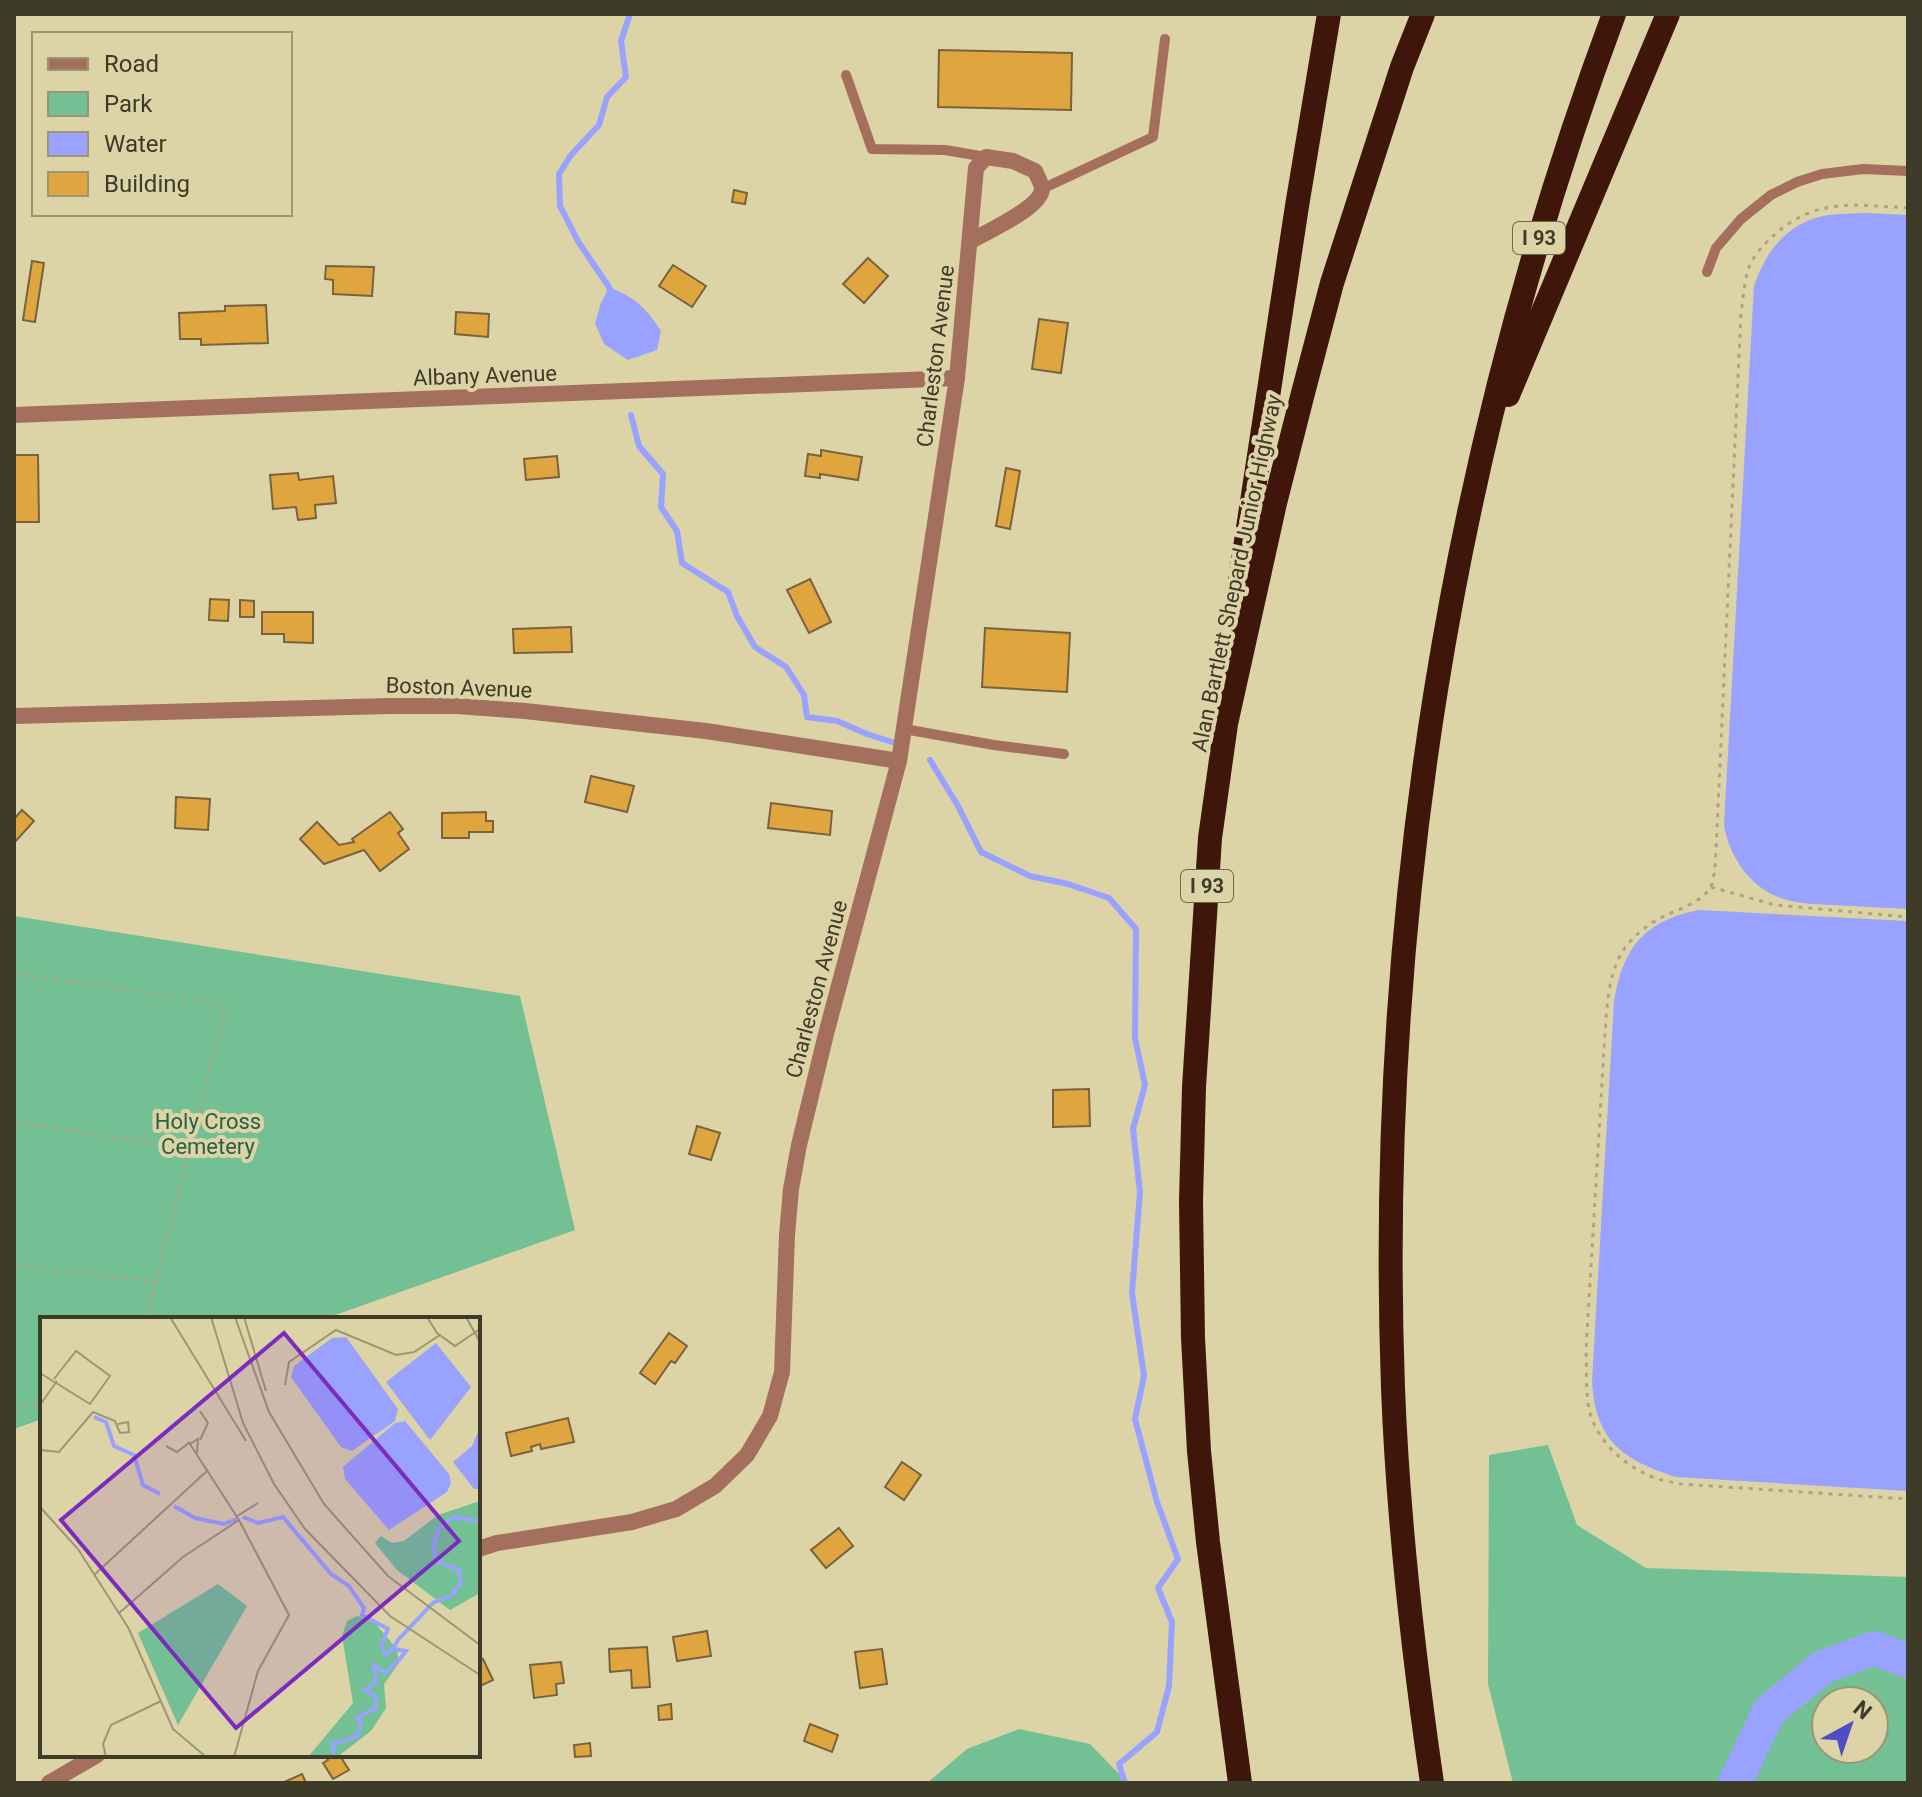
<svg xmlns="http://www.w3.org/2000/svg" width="1922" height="1797" font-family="Roboto,sans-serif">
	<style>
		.green { fill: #72c094; fill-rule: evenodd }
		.water { fill: #99a2ff }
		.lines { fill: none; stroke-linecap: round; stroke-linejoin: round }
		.stream { stroke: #99a2ff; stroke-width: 6 }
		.river { stroke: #99a2ff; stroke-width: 34 }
		.building { fill: #dfa640; stroke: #79623e; stroke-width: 2 }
		.path { stroke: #aca581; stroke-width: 3; stroke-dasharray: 4 6; stroke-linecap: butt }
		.service { stroke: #a56f5d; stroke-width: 10 }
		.minor { stroke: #a56f5d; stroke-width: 16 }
		.motorway { stroke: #3f170a; stroke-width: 24 }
		.labels { text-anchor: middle; stroke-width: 8; stroke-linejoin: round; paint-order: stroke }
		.shield { fill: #dcd3a7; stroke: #6e694f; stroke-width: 2 }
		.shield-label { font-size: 20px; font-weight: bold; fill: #3f3b29 }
		.street-label { font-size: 22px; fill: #3f3b29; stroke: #dcd3a7 }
		.park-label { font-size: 22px; fill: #276143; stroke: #dcd3a7 }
		.inset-river { fill: none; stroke: #99a2ff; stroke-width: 4 }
		.inset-road { fill: none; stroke: #9d9675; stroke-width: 2 }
		.view { fill: #7b2cbf; fill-opacity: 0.15; stroke: #7b2cbf; stroke-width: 4 }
		.inset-edge { fill: none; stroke: #3f3b29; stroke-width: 4 }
	</style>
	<rect width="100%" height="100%" fill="#dcd3a7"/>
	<!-- green -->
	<g class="green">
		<polygon points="14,916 520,996 575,1230 324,1319 42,1319 42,1419 14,1429"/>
		<path d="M1548,1445L1577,1525L1646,1568L1908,1577V1783H1513L1488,1684L1489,1455ZM1826,1701H1874V1749H1826Z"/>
		<polygon points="1019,1729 1090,1744 1119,1774 1123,1783 927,1783 967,1749"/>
	</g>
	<!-- water -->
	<g class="water">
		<path d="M1865,213L1908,215V909C1883,908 1858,906 1833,905C1815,904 1795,904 1778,897C1748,885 1729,855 1724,825L1754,286C1764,256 1782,229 1815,218C1831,213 1849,214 1865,213Z"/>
		<path d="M609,287C636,298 645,307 661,331L657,350L628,360L604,344L595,323L601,303Z"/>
		<path d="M1699,910L1908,921V1491L1676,1477C1622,1460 1595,1440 1592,1381L1614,1001C1623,947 1644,921 1699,910Z"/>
	</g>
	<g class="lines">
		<!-- stream -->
		<g class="stream">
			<polyline points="610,292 609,287 579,243 560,206 559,174 571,155 599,125 607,97 626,77 621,41 630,14"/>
			<polyline points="631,415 639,446 663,474 661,507 677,531 682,563 728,592 737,616 755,647 786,667 804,695 807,717 837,721 867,734 892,742"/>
			<polyline points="930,760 958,806 981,852 1030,876 1068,884 1109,898 1136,929 1135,1038 1145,1085 1133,1129 1140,1192 1132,1293 1144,1376 1135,1419 1157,1502 1178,1559 1158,1588 1172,1622 1169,1686 1157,1732 1119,1764 1125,1783"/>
		</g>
		<!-- river -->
		<polyline class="river" points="1735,1783 1769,1711 1823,1667 1874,1648 1908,1661"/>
	</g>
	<!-- building -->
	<g class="building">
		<polygon points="939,50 1072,53 1071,110 938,107"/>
		<polygon points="734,190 747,193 745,204 732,202"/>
		<polygon points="868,258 888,276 864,303 843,284"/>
		<polygon points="32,261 44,263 35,322 23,320"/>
		<polygon points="673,265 706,286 692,307 659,286"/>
		<polygon points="326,266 374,267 372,296 333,294 333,280 325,279"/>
		<polygon points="266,305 268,343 201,345 201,339 180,339 179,313 225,311 225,306"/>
		<polygon points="456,312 489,314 488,337 455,334"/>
		<polygon points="1039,319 1068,323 1061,373 1032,369"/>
		<polygon points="821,450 862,457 858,480 820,474 820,478 805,476 808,454 821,456"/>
		<polygon points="14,455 38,455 39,522 15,522"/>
		<polygon points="557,456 559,477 526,480 524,459"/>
		<polygon points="1006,468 1020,471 1010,529 996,526"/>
		<polygon points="298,473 299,480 333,476 336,503 315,505 316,518 298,520 296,507 273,509 270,475"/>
		<polygon points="810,579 831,622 809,633 787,590"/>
		<polygon points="210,599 229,600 228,621 209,620"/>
		<polygon points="240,600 254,601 254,617 240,617"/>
		<polygon points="262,612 313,612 313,643 284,642 284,634 262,634"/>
		<polygon points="571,627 572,652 514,653 513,629"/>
		<polygon points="985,628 1070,633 1067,692 982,687"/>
		<polygon points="591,776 634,786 627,812 585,802"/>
		<polygon points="176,797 210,799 208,830 175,828"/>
		<polygon points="771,803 832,811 830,835 768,828"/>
		<polygon points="22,810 34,821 14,843 14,819"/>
		<polygon points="390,812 403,829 398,833 409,849 380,871 364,850 324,864 300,839 317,822 339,845 354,842 352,839"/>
		<polygon points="486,812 486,821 493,821 493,832 469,832 469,838 442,838 442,813"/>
		<polygon points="1089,1089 1090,1126 1053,1127 1053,1090"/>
		<polygon points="697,1126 720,1133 711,1160 689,1154"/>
		<polygon points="669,1333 687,1346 675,1363 671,1361 655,1384 640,1373"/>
		<polygon points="568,1418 574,1442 541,1449 540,1444 531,1447 532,1451 511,1456 506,1433"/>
		<polygon points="902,1462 921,1475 904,1500 885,1487"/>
		<polygon points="839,1528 853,1546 826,1568 811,1550"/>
		<polygon points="707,1631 711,1656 677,1661 673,1637"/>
		<polygon points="647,1647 650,1687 632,1688 631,1670 610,1672 609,1649"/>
		<polygon points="882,1649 887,1684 860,1688 855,1652"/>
		<polygon points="483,1659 493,1680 478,1687 478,1662"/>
		<polygon points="561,1662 564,1683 556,1684 557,1695 534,1698 530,1665"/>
		<polygon points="671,1704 672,1719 659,1720 658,1706"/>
		<polygon points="810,1724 838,1735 832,1752 804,1741"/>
		<polygon points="590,1743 591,1756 575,1757 574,1745"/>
		<polygon points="325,1755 349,1755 342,1759 349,1770 333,1779 323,1763 328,1760"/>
		<polygon points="302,1774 306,1783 282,1783"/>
	</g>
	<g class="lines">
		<!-- path -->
		<g class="path">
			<path d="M1908,208C1855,205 1816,197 1773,236C1763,245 1752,257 1748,270C1744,284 1743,300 1741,313L1715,871C1713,876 1713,884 1710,888C1699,905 1673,910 1657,920C1643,928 1629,940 1621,954C1608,977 1607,1007 1605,1033L1586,1350C1587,1370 1585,1393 1590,1413C1598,1442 1624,1465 1650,1476C1659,1480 1671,1482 1681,1484L1908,1499"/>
			<polyline points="1711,887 1775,905 1908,917"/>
			<polyline points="14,973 226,1004 146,1319"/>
			<polyline points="14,1122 188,1149"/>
			<polyline points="14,1265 155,1281"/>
			<polyline points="14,1412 42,1400"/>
		</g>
		<!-- service -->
		<g class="service">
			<polyline points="846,75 872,149 945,150 986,157"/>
			<polyline points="1042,189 1153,137 1165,39"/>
			<polyline points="1707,272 1716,248 1741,219 1771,195 1797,182 1822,174 1863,169 1908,171"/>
			<polyline points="904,729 994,745 1064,754"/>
		</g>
		<!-- minor -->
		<g class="minor">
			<polyline points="14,415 957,378"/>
			<polyline points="14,716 389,706 457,706 525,711 706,731 899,761"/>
			<path d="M478,1549L497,1543L632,1522L676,1509L715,1486L747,1455L770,1416L782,1372L787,1235L791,1189L799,1145L826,1034L899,761L957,378L976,168L986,157L1013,161L1035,171C1037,176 1042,184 1042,189C1041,208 986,232 971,241"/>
			<polyline points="49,1783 97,1755"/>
		</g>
		<!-- motorway -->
		<g class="motorway">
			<polyline points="1508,395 1668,14"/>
			<polyline points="1234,620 1297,206 1329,14"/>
			<polyline points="1240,1783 1208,1542 1199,1451 1193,1338 1191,1201 1194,1087 1210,838 1226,724 1275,503 1303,393 1332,283 1402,67 1423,14"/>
			<path d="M1432,1783C1413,1652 1398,1520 1393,1388C1376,920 1451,452 1614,14"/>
		</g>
	</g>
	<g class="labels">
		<!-- shield labels -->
		<g class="shield">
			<rect x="1513" y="222" width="52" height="32" rx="6"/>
			<rect x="1181" y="870" width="52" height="32" rx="6"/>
		</g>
		<g class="shield-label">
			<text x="1539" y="245">I 93</text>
			<text x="1207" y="893">I 93</text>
		</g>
		<!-- street labels -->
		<g class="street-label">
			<text transform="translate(935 356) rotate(-83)" y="8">Charleston Avenue</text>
			<text transform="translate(485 375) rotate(-2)" y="8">Albany Avenue</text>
			<text transform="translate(1236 573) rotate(-78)" y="8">Alan Bartlett Shepard Junior Highway</text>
			<text transform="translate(459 687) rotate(2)" y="8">Boston Avenue</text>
			<text transform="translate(816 989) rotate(-75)" y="8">Charleston Avenue</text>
		</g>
		<!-- park labels -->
		<g class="park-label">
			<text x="208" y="1129">Holy Cross<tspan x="208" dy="25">Cemetery</tspan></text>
		</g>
	</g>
	<!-- overview -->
	<g transform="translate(40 1317)">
		<rect width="440" height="440" fill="#dcd3a7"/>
		<path d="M440,184V276L410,293L357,253L335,226L341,219L352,226L364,224L398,198ZM178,267L207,289L138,408L98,316ZM317,299L333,304L357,332L359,346L344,367L346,391L331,414L297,440H268L313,386L302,319L307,304Z" fill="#72c094"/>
		<path d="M306,20L358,92L355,104L312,134L301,130L251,60L254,49L292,21ZM396,26L431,70L390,123L346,65ZM365,104L409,157L411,166L407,175L349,213L305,162L303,150L355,106ZM440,110V172H434L413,145L432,129Z" fill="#99a2ff"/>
		<path class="inset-river" d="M54,100L66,105L74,129L94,138L103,168L120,177M134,189L155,201L184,207L197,202M203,200L218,206L243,200L291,257L309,269L324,291L322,298L348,312L341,328L346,338L353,332M295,440L292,427L317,420L321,406L317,401L336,391L335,379L325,373L336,365L334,348L345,356L360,342L366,334L353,332L358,323L393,286L412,278L421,266L419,253L396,244L393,229L399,211L414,200L440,204"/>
		<path class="inset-road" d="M130,0L206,124M171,0L203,106L234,167L265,212L350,299L440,358M195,0L229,95L284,187L348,259L440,328M204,0L226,74M387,0L397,16L415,29L440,12M426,0L440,25M0,56L50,87L70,59L36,34L14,62M245,68L249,45L296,13L356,38L374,35L400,18M0,88L17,64M160,94L168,106L160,123M126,129L137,135L150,125M0,133L19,135L53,95L75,104L80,116L89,115L88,105L78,107M157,136L158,122L150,127L199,203L249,298L218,354L194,440M0,190L38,232L89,312L133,412L166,440M197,199L218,186M54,258L168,153M78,297L143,240L199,203M66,440L63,427L71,408L121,384"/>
		<path class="view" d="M244,16L419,224L196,411L21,203Z"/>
		<rect width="440" height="440" class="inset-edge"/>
	</g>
	<!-- border -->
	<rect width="1922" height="1797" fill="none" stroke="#3f3b29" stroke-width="32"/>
	<!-- legend -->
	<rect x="32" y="32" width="260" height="184" fill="#dcd3a7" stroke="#9d9675" stroke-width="2"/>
	<rect x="48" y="58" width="40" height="12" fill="#a56f5d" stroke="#9d9675" stroke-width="2"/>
	<text x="104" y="72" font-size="24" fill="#3f3b29">Road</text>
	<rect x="48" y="92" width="40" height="24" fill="#72c094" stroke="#9d9675" stroke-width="2"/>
	<text x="104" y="112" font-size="24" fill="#3f3b29">Park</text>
	<rect x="48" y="132" width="40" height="24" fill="#99a2ff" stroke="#9d9675" stroke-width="2"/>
	<text x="104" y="152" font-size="24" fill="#3f3b29">Water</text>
	<rect x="48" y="172" width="40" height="24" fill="#dfa640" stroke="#9d9675" stroke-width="2"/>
	<text x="104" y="192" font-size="24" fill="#3f3b29">Building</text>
	<!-- north arrow -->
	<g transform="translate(1850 1725) rotate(40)"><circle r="38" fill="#dcd3a7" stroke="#9d9675" stroke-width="2"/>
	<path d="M0-6L14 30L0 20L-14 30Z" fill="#4f4dc3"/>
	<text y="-12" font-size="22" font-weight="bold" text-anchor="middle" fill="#3f3b29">N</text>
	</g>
</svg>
